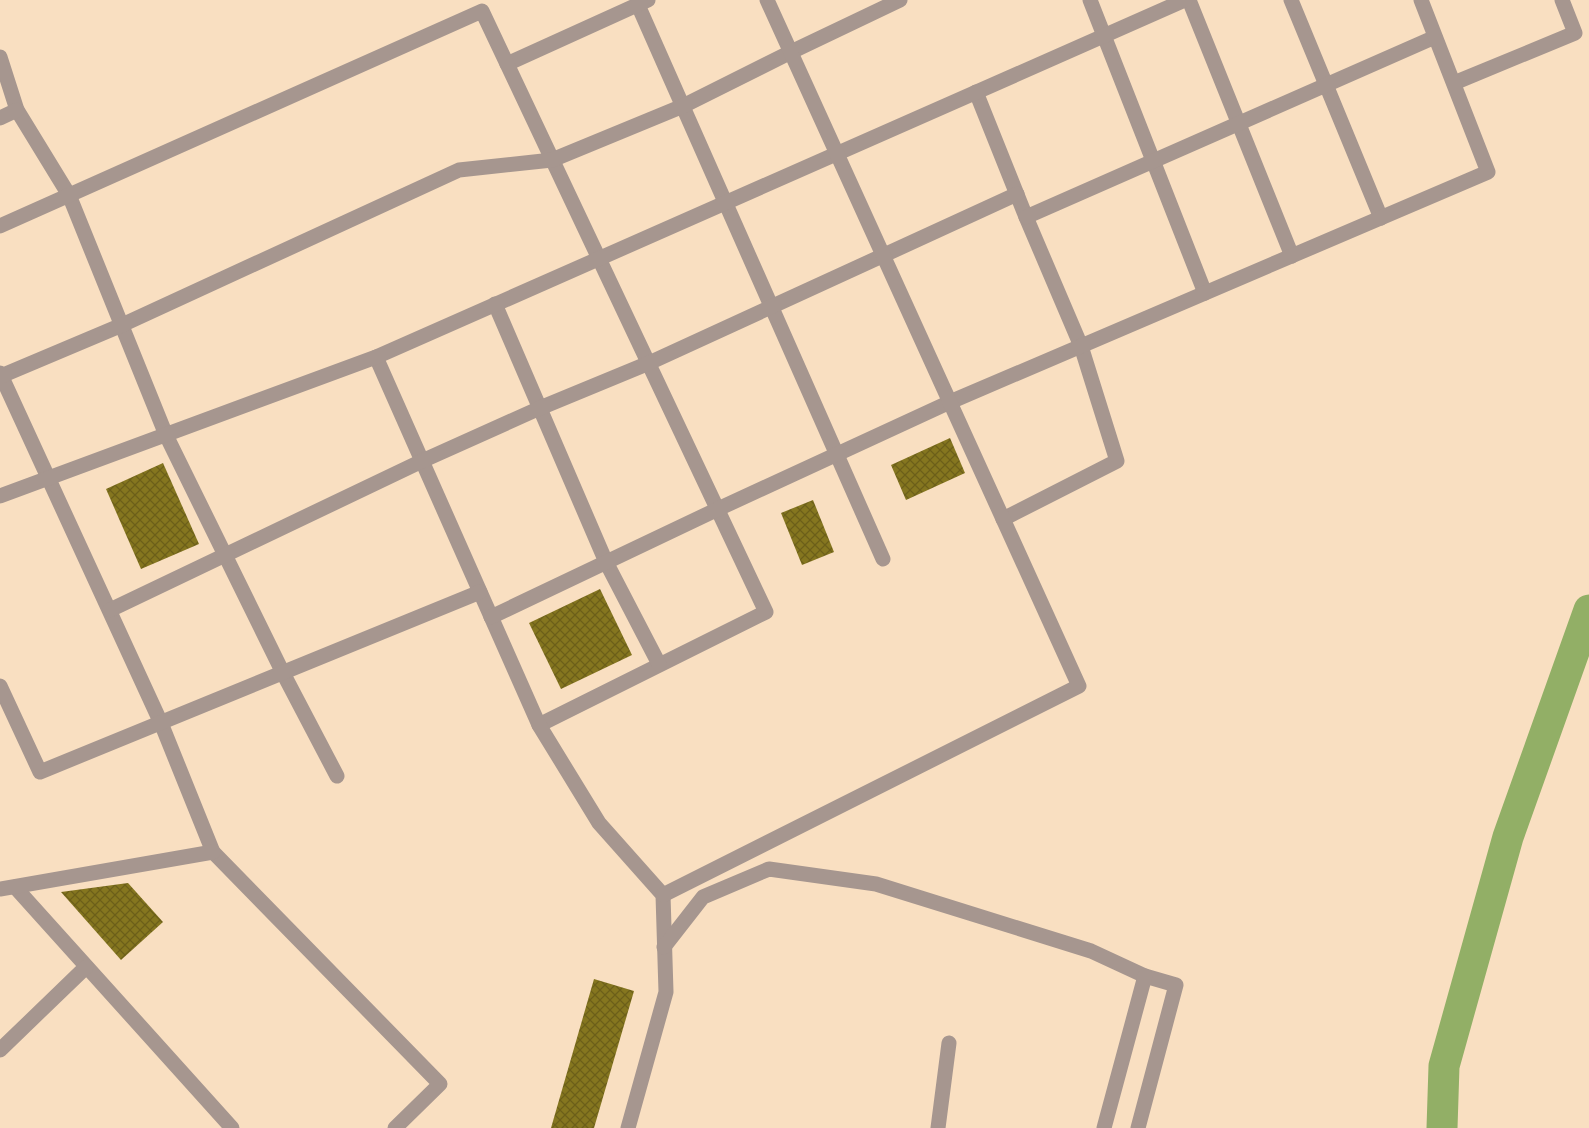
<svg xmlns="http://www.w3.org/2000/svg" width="1589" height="1128" font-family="Figtree,sans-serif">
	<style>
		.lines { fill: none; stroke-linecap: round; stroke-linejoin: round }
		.canal { stroke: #92af66; stroke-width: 31 }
		.building { fill: url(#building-cross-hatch) }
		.street { stroke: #a6968f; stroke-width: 15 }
	</style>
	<defs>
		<pattern id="building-cross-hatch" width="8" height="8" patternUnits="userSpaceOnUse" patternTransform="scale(1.25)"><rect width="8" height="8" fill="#85761f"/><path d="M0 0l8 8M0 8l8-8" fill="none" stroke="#6c5f19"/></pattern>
	</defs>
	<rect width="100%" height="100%" fill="#f9dfc1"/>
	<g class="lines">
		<!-- canal -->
		<polyline class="canal" points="1442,1128 1444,1066 1508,837 1589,610"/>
	</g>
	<!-- building -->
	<g class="building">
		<polygon points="950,438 965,473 906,500 891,465"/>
		<polygon points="163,463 199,544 141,569 106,489"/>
		<polygon points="813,500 834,552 802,565 781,513"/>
		<polygon points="600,589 632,655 561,689 529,623"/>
		<polygon points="128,883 163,922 121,960 61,892"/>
		<polygon points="594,979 634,991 594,1128 551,1128"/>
	</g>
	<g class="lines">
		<!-- street -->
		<g class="street">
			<polyline points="1090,0 1205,293"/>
			<polyline points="1189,0 1292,256"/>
			<polyline points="1291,0 1381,218"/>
			<polyline points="638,5 883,559"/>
			<polyline points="0,57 17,110 69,195 166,435 283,673 337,776"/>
			<polyline points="507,64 648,0"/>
			<polyline points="1454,83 1575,33 1562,0"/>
			<polyline points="976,92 1026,217 1081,346 1117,461 1003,519"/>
			<polyline points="0,118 17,110"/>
			<polyline points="1026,217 1435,37"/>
			<polyline points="0,226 482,11 766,612 539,725"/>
			<polyline points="495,304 606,562 659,664"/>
			<polyline points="376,357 539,725 599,823 663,895 666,992 628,1128"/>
			<polyline points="0,373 161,723 213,852 440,1084 395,1128"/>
			<polyline points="1,376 122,325 459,170 552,160 683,106 791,52 900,0"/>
			<polyline points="0,496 376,357 1185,0"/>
			<polyline points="110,610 422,461 540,408 649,363 1017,194"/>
			<polyline points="491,617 718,509 950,402 1488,172 1421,0"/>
			<polyline points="0,686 40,772 480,592"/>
			<polyline points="15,887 232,1128"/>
			<polyline points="0,889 213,852"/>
			<polyline points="663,895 1079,686 767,0"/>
			<polyline points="664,947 703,897 769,869 876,884 1091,951 1145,976 1176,985 1138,1128"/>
			<polyline points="0,1050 86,967"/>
			<polyline points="938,1128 949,1043"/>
			<polyline points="1104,1128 1145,976"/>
		</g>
	</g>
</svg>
